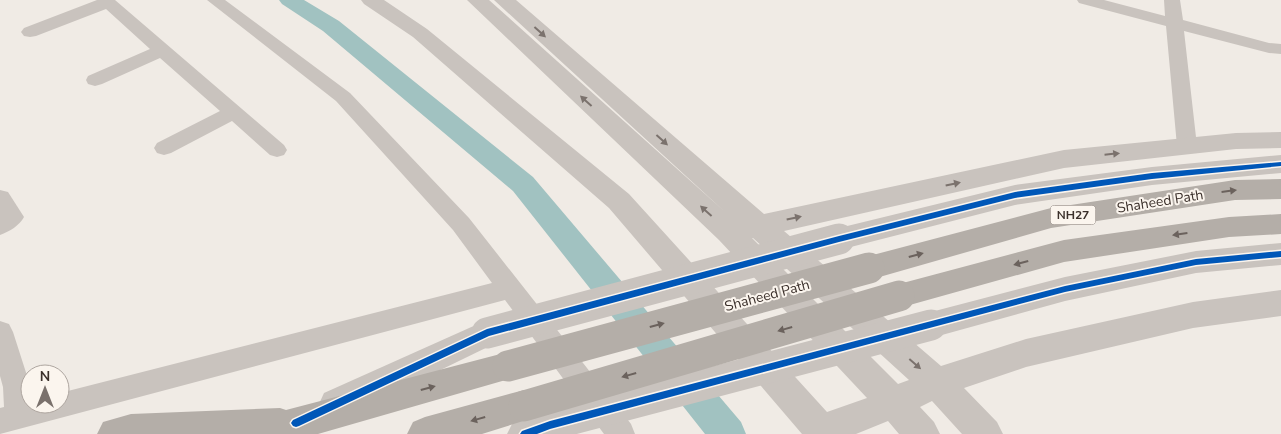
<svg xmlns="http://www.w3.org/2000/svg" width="1281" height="434" font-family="'Nunito Sans',sans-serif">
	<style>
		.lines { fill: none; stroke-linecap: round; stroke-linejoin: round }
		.canal { fill: #a1c2c1; fill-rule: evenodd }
		.minor { fill: #c9c3be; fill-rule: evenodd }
		.tertiary { fill: #c9c3be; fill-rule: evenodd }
		.trunk { fill: #b4aea8; fill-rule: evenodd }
		.tertiary-bridge { stroke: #c9c3be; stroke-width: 31 }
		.trunk-bridge { stroke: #b4aea8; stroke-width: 31 }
		.cycleway-casing { stroke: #fbf5ee; stroke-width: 3 }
		.cycleway { fill: #0057b8; fill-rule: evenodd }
		.oneway { fill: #7b726d }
		.oneway2 { fill: #6b625d }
		.labels { text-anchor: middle; stroke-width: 4; stroke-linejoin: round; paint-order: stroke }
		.shield { fill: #fbf5ee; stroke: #756b66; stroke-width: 1 }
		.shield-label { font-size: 12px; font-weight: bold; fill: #3b302b }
		.street-label { font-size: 14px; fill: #3b302b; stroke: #fbf5ee }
	</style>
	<rect width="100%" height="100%" fill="#f0ebe5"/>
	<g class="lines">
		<!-- canal -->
		<polygon class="canal" points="279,0 304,0 339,21 533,177 741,422 746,434 705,434 513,191 323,31 282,4"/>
		<!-- minor -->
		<g class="minor">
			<polygon points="97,0 115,0 284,145 287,150 284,155 277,157 270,155 232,121 171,153 164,155 157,153 154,148 157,143 220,111 160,58 102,84 95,86 88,84 86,80 88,76 150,49 106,9 36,36 30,37 24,36 21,32 24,28"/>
			<polygon points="207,0 225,0 350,93 469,218 631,424 635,434 604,434 505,300 0,434 0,408 4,407 3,387 0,376 0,321 9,324 13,332 30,385 30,404 60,404 60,393 492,283 453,230 336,101"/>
			<polygon points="1077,0 1104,0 1165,16 1164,0 1180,0 1183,20 1269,43 1281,44 1281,54 1269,53 1184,31 1197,146 1194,151 1187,153 1180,151 1177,146 1166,26 1079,3"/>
			<path d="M0,190L8,192L24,217C19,226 10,231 0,235Z"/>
		</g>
		<!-- tertiary -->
		<g class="tertiary">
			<path d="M361,0H384L427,29L629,194L827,412L867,398L719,240L467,0H489L724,211L494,0H516L764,214L1064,150L1236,133L1281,132V148L1236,149L1064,168L784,231L941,366L1026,339L1193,302L1281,290V316L1193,328L1026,367L964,388L997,422L1003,434H962L932,401L920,407L934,422L940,434H899L888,421L856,434H802L609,208L413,37L364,4ZM752,238H753L909,380L898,384Z"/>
			<polygon points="1281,155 1281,173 1152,185 1015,205 839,250 829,247 825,239 829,231 839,228 1015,185 1152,167"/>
			<polygon points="1281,243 1281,265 1196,273 1065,301 931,338 920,334 915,325 920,316 931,312 1065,277 1196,251"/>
			<polygon points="487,320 498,324 503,333 498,342 348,415 336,420 324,415 319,404 324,393"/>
			<polygon points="550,409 562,413 567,425 563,434 507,434 513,422"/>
		</g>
		<!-- trunk -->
		<g class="trunk">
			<polygon points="1281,179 1281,199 1235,200 1051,228 869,280 859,276 854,268 859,260 869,256 1051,208 1235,180"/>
			<polygon points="1281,214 1281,234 1229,237 1064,262 899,308 888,305 884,296 888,287 899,284 1064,240 1229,217"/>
			<polygon points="508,352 520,356 524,366 520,376 318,434 97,434 103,422 131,414 280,408 286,410"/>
			<polygon points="524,390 536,395 541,406 536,417 482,434 407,434 413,422 425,417"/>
		</g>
		<!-- tertiary-bridge -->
		<g class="tertiary-bridge">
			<polyline points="487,333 839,239"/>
			<polyline points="550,425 931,325"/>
		</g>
		<!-- trunk-bridge -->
		<g class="trunk-bridge">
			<polyline points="508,366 869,268"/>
			<polyline points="524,406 899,296"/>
		</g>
		<!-- cycleway casing -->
		<g class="cycleway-casing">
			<g id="cycleway">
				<polygon points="1281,162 1281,166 1152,179 1015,198 839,242 489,336 299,426 296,427 293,426 291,423 293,420 487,329 839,236 1015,192 1152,173"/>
				<polygon points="1281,251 1281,257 1196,265 1065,292 550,429 537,434 520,434 522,431 550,421 1065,286 1196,259"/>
			</g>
		</g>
		<!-- cycleway -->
		<use href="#cycleway" class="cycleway"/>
	</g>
	<!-- one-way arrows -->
	<defs><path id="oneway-solid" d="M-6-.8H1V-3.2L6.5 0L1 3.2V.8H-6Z" transform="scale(1.25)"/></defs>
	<g class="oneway">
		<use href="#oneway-solid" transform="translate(540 32) rotate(42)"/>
		<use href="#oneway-solid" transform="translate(586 101) rotate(-138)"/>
		<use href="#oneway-solid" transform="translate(662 140) rotate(42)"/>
		<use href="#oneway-solid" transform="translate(1112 154) rotate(-6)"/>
		<use href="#oneway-solid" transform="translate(953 184) rotate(-12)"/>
		<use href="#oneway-solid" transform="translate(706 211) rotate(-138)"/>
		<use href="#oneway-solid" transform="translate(794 218) rotate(-12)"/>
		<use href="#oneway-solid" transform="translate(915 364) rotate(41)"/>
	</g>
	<g class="oneway2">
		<use href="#oneway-solid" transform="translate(1229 191) rotate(-7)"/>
		<use href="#oneway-solid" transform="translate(1180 234) rotate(172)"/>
		<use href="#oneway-solid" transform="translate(916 255) rotate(-15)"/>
		<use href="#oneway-solid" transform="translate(1021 263) rotate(165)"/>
		<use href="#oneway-solid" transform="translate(657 325) rotate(-15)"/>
		<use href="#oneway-solid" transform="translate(785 329) rotate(164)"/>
		<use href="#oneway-solid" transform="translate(629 375) rotate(164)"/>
		<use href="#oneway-solid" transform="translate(428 388) rotate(-15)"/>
		<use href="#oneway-solid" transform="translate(478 419) rotate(164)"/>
	</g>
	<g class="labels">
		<!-- shield labels -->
		<rect class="shield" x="1050.5" y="205.5" width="45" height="19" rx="4"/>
		<g class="shield-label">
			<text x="1073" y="219">NH27</text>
		</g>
		<!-- street labels -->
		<g class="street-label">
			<text transform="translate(1160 201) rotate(-9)" y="5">Shaheed Path</text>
			<text transform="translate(767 295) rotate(-15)" y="5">Shaheed Path</text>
		</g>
	</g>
	<!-- north arrow -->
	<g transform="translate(45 389)"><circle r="24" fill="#fbf5ee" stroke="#aea6a0"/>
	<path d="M0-4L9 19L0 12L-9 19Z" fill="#7a716c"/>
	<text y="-8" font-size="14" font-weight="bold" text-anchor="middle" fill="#3b302b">N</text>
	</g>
</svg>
